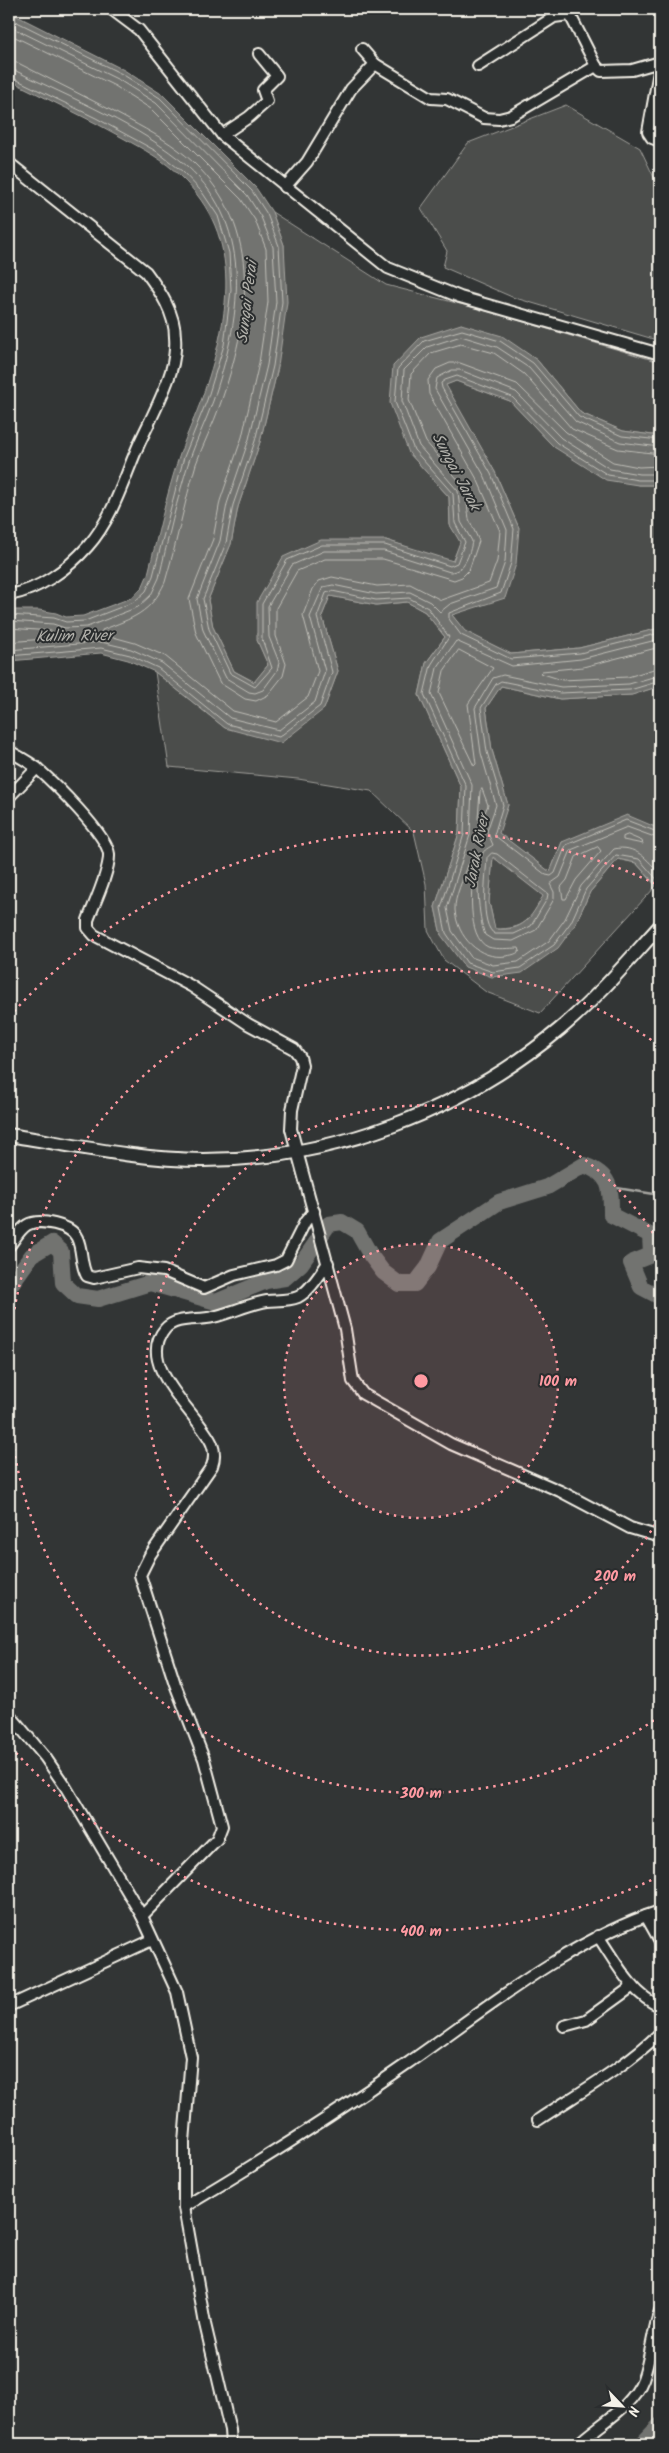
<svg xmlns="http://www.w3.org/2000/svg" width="669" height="2453" font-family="Kalam,sans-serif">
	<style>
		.green { fill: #4b4d4c; stroke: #a09f9a }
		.water { fill: #727370; stroke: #a6a5a0; fill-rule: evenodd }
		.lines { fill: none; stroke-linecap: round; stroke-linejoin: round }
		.shore { stroke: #c0bfb8; stroke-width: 1 }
		.stream { stroke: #a6a5a0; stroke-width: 2.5 }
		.river { stroke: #727370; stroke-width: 16 }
		.minor-casing { stroke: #f4f1e8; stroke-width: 14 }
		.tertiary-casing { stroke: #f4f1e8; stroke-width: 16 }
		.minor { stroke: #2a2d2e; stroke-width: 10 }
		.tertiary { stroke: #2a2d2e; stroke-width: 12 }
		.ring { fill: none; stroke: #ff9aa2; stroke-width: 2.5; stroke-dasharray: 2.5 5 }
		.labels { text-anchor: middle; stroke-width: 4; stroke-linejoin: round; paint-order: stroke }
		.water-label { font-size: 16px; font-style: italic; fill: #b3b2ac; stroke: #2a2d2e }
		.centre { fill: #ff9aa2; stroke: #2a2d2e; stroke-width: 2.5 }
		.ring-label { font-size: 15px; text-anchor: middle; font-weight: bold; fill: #ff9aa2; stroke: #2a2d2e; stroke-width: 4; stroke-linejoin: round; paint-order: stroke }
	</style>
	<rect width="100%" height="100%" fill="#323535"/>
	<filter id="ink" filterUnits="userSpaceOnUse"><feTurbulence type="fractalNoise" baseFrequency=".02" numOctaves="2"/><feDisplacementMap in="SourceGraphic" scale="10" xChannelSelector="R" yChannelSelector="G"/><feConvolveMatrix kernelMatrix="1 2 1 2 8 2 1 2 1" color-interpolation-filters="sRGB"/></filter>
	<g filter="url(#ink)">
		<!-- green -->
		<g class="green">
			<polygon points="566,105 640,148 660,190 660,341 512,297 443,267 447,251 421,208 468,143"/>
			<polygon points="272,212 386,285 476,308 660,362 660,436 623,431 581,413 537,360 461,324 409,453 449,497 450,525 461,542 452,562 386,540 257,640 268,665 255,682 234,671 213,627 208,600 231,544 238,507 260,442 278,367 284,245"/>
			<polygon points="456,381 510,401 554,447 638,485 660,485 660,628 579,648 511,654 464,631 452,615 519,528 495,472 445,385"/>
			<polygon points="330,596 376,605 407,602 425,612 445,637 426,663 419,695 461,787 459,833 435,907 441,935 575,925 590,892 618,859 636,863 656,886 540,1013 486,992 444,960 428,930 426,884 414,832 371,791 298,779 169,767 155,672 225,728 324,709 338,671 322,616"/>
			<polygon points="501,686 560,699 631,695 660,686 660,829 655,826 562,842 550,872 498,833 508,805 492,750 486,708"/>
			<path d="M493,857L544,896C529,920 526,929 495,929L489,902Z"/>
		</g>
		<!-- water -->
		<path class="water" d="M9,12L124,70L163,95L256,188L272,212L284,245L287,302L278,367L260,442L238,507L231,544L208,600L213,627L234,671L254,682L268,665L257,640V602L283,557L321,540H386L453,561L460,542L450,525L449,497L409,453L390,403L393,366L421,337L461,324L502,336L537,360L581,413L623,431L660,436V485H638L606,480L554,447L510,401L456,381L446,385L495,472L519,528L516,564L505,598L452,615L465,631L511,654L579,648L660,628V686L632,695L560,699L501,686L486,708L492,750L508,805L499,833L550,872L562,842L627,815L660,829V889L636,863L618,859L590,892L575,925L558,948L522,973L492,977L465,967L441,935L435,907L459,833L461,787L419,695L426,663L445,637L425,612L407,602L376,605L330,596L322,616L338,671L324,709L281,743L225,728L155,672L128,660L101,653L9,661V610H39L56,613L66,617L83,616L131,598L142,588L148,574C158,535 166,496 179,457C185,437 195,418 202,398C229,320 246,238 180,176C164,160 143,149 123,138C86,117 47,99 9,80ZM493,857L543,896C530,919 524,931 495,929L489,902Z"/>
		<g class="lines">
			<!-- shore -->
			<g class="shore">
				<polyline points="9,18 122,74 160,98 252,191 267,214 279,246 282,302 273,366 255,441 233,505 226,543 203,599 209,629 230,673 255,687 272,668 262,639 262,604 287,560 322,545 385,545 450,566 457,563 465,542 455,523 453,494 414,450 395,402 398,368 424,341 462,330 500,341 533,363 579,417 622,436 660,440"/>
				<path d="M9,26L119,80L156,103L247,195L261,217L273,247L276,302L267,365L249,439L227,504L220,541L197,599L203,630L226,678L249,692L255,693L263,690L277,671L279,662L269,637L268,606L292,565L324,551H384L450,572C464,572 470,554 472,541L461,522L458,491L419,446L402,401L404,370L427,347L461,336L497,347L529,368L576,422L620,442L660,447"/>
				<polyline points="9,34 115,86 151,109 241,199 255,220 266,249 268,302 259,363 242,437 220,501 213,539 189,599 196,633 220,683 245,699 256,701 268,695 283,676 286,664 276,636 276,608 297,571 325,559 383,559 454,580 462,577 469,570 479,541 469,519 465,488 426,442 409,400 411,374 431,353 461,344 494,353 524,374 572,429 618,449 660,454"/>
				<path d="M9,62L18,63C55,82 93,100 129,120C151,132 174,144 193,162C264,229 250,320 220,405C213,425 203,444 196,464C184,503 177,543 165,582C151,613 133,618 102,630V634L135,643L165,656L233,711L276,722L308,697L318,671L303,615L313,589L319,581L332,577L377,586L410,584L441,600L489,583L497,561L500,531L478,481L429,394L428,380L436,369L450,363H460L517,384L566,432L613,462L639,467L660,466"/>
				<path d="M9,69L16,71C69,97 143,127 187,166C257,229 240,321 213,401C206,421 196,441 189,461C177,499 168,539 159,578L151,595L138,607L87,627L65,628L53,624L9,621"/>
				<polyline points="9,76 96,118 156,151 182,171 202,192 218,216 229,253 231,290 224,345 207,400 184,457 153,576 146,591 134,602 85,621 66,622 54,618 9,615"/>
				<polyline points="660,480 638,480 608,475 557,443 512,397 457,376 445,380 441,383 442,388 491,474 514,529 511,563 501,593 449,613 449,619 461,635 511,659 580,653 660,633"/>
				<polyline points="9,628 51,631 58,636 55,638 9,642"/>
				<path d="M660,639L581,659L512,666L456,641L437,668L431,694L472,785L470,835L447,908L452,931L471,957L493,965L518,962L549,941L565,919L581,886L614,849C635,844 648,860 660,874"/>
				<polyline points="660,647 583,667 542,671 540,673 562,680 628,677 660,667"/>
				<polyline points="9,650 101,642 131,649 162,663 230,718 279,730 315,702 325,671 310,617 323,587 333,585 376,594 410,592 430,602 440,612 450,604 496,588 505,562 507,530 485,477 435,389 437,378 452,370 460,370 516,392 561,438 610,469 639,474 660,474"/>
				<polygon points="459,650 493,668 468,704 476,764 474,766 439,693 444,671"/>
				<polyline points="9,656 101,648 130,655 158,668 227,724 279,737 320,706 332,672 317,617 326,593 332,591 376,600 409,598 428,608 449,637 431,665 424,694 466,786 464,834 441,908 446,933 467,963 493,972 520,968 554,945 571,922 586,889 616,855 639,859 660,883"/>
				<path d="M660,675L629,684L561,687L503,675L493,678L475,708L481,753L496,805L487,831L493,845C489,848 484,849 482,855C475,873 478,917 485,935L493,940L513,941L536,930L554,899V892L550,884L560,877L571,850L627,827L660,839"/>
				<polyline points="660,681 630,690 560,693 501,681 496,684 481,708 487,752 503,805 494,835 546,875 551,876 555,873 566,845 626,820 660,833"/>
				<polygon points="482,789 488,805 481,822 478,819 480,792"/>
				<polygon points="628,835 642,841 643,844 623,840 623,837"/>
				<polygon points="598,847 601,851 576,880 566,899 563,899 561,887 567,880 576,857"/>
				<path d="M492,853L497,854L548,894L547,899L531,926L514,934H495C479,926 486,874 487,858Z"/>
				<path d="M471,864L473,866C472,886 466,937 488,947C497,950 510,948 519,948L520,951C515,955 511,955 506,956C479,960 457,937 455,910C454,897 464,878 468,865Z"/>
			</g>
			<!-- stream -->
			<polyline class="stream" points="611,1187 660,1195"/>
			<!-- river -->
			<g class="river">
				<path d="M9,1287L32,1255L52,1243L61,1251L63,1283L77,1296L98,1299L150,1283L216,1302L266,1281L285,1278L301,1264L329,1224L342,1222L357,1231L371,1256L383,1272L399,1284H415L428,1267L440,1241L499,1202L547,1187L584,1165C612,1175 611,1189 611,1215L650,1235L651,1255L631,1263L641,1287L660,1297"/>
				<polyline points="642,2444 660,2425"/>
			</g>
			<!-- minor casing -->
			<g class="minor-casing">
				<g id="minor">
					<polyline points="111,9 139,30 222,135 388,268 460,297 660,354"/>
					<polyline points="567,9 596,66 601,71 632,70 660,62"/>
					<polyline points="362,49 375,64 431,98 447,99 484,118 499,119 511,116 596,66"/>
					<polyline points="478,66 554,17 569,15"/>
					<polyline points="660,66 648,132 652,138 660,141"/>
					<polyline points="222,135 249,117 267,101 263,90 277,76 259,54"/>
					<path d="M9,163L146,272C160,291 175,313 175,337C176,347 174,362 171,371C163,397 150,420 139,444C124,478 113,518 88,546C68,569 39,590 9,595"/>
					<polyline points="285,187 307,162 351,89 375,64"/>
					<path d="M9,751C18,756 30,762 38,769C54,783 107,835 109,854C110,871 94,904 88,920V928L94,935L191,986L248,1024L294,1049L300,1057L302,1065L292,1110L291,1129L345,1329L353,1381L363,1394L451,1444L560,1491L630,1528L660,1537"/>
					<polyline points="9,797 37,768"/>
					<path d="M9,1246C14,1240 20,1229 27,1225C39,1218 72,1225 77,1238C83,1250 80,1265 87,1276L94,1278L138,1268L164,1271L204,1288L234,1275L276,1265L286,1260L305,1222L314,1211"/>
					<polyline points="9,1714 45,1757 65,1786 142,1916 177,1992 191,2057 184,2142 184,2207 205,2324 230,2430 231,2444"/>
					<path d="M142,1916L217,1839L222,1826L204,1759L175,1684L140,1575L150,1555L212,1466C215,1458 215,1452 212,1444C200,1415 134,1365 165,1329C176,1316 198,1321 213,1317C231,1313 248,1304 267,1301C277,1300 288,1301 298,1297C310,1291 320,1274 328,1263"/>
					<polyline points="646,1916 660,1941"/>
					<path d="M598,1936C614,1959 632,1996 660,2006"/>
					<polyline points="9,2006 152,1940"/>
					<polyline points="564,2026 586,2020 633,1986"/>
					<path d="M538,2120C580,2092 624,2068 660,2033"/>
					<path d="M184,2207C260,2162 335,2114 408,2063C487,2008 568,1941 660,1911"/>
					<path d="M578,2444C599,2424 632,2408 643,2379C651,2357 652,2333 660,2311"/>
				</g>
			</g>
			<!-- tertiary casing -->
			<g class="tertiary-casing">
				<path id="tertiary" d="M9,1135C72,1145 138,1160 203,1160C332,1160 462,1111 560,1029C597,998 628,961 660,926"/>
			</g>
			<!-- minor -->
			<use href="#minor" class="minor"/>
			<!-- tertiary -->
			<use href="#tertiary" class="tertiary"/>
		</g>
	</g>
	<!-- distance rings -->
	<circle cx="421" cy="1381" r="137" fill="#ff9aa2" fill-opacity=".12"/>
	<g class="ring">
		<circle cx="421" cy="1381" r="137"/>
		<path d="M659 1518A275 275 0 1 1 659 1243"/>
		<path d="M660 1716A412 412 0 1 1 660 1046"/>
		<path d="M658 1877A550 550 0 0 1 9 1745M9 1017A550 550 0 0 1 658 885"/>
	</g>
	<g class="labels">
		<!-- water labels -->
		<g class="water-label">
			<text transform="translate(246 302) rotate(-83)" y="6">Sungai Perai</text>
			<text transform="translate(457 471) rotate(62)" y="6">Sungai Jarak</text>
			<text transform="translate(74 635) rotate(-1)" y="6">Kulim River</text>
			<text transform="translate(476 851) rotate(-79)" y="6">Jarak River</text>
		</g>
	</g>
	<circle cx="421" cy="1381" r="8" class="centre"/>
	<g class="ring-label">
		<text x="558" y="1386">100 m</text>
		<text x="615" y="1581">200 m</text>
		<text x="421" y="1798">300 m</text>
		<text x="421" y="1936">400 m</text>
	</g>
	<!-- margin -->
	<rect width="669" height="2453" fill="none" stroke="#2a2d2e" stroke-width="30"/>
	<rect x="15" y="15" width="639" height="2423" fill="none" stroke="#f4f1e8" stroke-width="2" filter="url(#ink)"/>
	<!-- north arrow -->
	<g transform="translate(622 2406) rotate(115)" stroke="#2a2d2e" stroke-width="4" paint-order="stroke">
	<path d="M0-4L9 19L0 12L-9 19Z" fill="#f4f1e8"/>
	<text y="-8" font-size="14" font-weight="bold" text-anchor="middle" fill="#f4f1e8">N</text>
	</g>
</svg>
